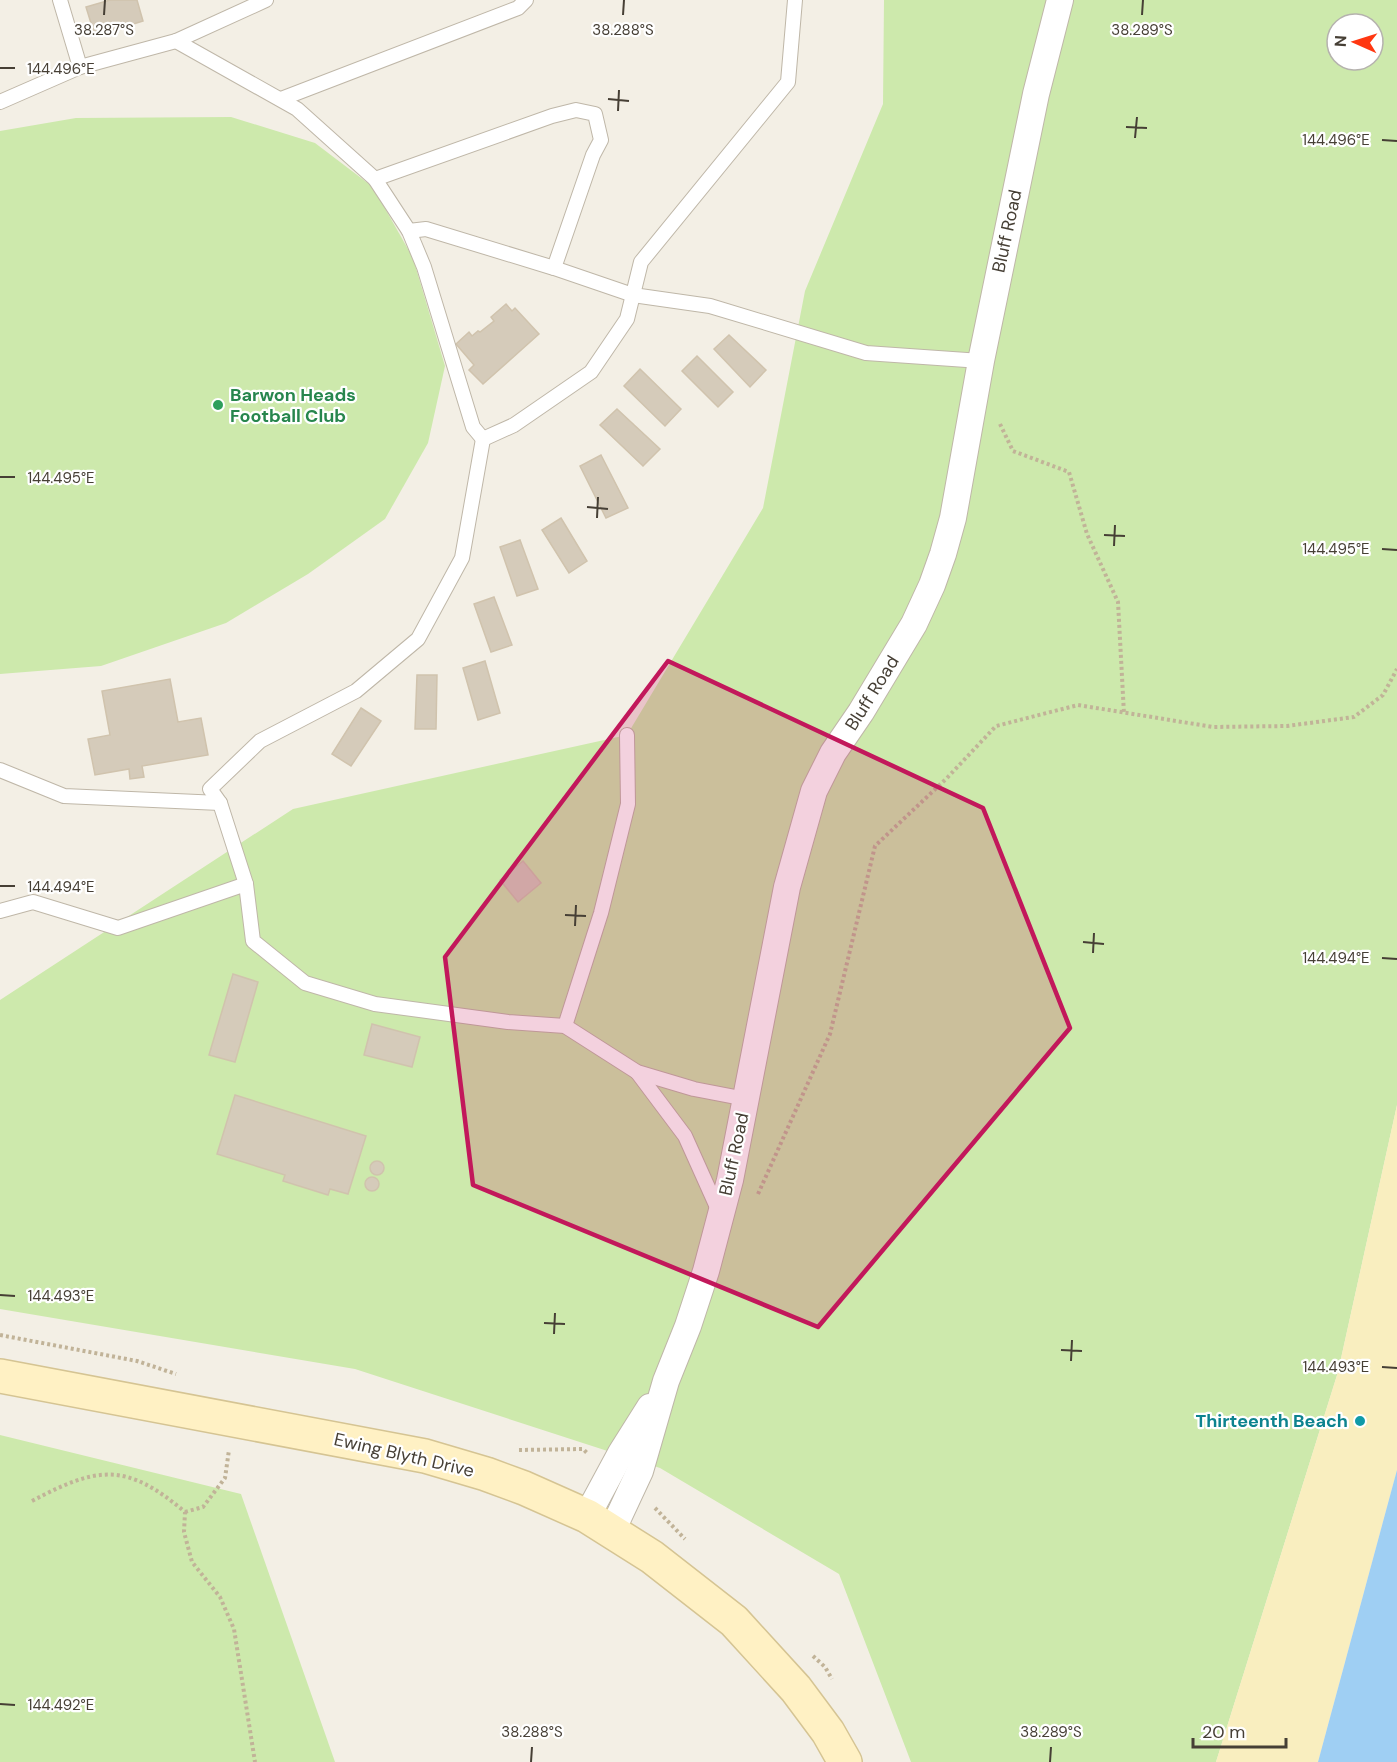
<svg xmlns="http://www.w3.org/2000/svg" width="1397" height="1762" font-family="'DM Sans',sans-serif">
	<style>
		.green { fill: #cde9ac; fill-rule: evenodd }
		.sand { fill: #f9eebf }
		.water { fill: #9fcff3 }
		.building { fill: #d5cbba; stroke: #d0c3ad; stroke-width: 1.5 }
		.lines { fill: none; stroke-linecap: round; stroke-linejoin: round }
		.lane-casing { stroke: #bfb7a8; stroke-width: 16 }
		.street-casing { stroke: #bfb7a8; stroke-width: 28 }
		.secondary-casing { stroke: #d5c493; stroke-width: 36 }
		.path { stroke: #c1b398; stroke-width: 4; stroke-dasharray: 3 3; stroke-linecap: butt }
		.lane { stroke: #fff; stroke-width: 14 }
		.street { stroke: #fff; stroke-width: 26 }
		.secondary { stroke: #fff1c4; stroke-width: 33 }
		.marked { fill: #c2185b; fill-opacity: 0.2; stroke: #c2185b; stroke-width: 4.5; stroke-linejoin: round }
		.ticks { fill: none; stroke: #463f35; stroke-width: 2 }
		.leisure-dot { fill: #2e9e5b; stroke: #fff; stroke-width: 2 }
		.culture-dot { fill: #0f9aa8; stroke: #fff; stroke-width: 2 }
		.labels { text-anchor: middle; stroke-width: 4.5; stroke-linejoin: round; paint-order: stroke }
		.street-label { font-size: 18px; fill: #463f35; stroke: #fff }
		.leisure-label { font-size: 18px; font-weight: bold; fill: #27864d; stroke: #fff; text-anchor: start }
		.culture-label { font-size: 18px; font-weight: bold; fill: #0d838f; stroke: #fff; text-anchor: end }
		.ticks-label { font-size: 15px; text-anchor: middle; fill: #463f35; stroke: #fff; stroke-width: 4.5; stroke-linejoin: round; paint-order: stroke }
	</style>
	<rect width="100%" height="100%" fill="#f3efe5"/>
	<!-- green -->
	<g class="green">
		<path d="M884,0H1397V1105L1338,1372L1216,1762H911L839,1574L660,1468L355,1369L0,1309V1000L293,809L627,735L763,508L805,291L883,104ZM1337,24H1373V60H1337Z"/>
		<polygon points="231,117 315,143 373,187 413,258 445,366 428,443 385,519 308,574 226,623 101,666 0,674 0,131 76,118"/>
		<polygon points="0,1435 241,1494 335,1762 0,1762"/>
	</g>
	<!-- sand -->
	<polygon class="sand" points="1397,1105 1397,1470 1318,1762 1216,1762 1338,1372"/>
	<!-- water -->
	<polygon class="water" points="1397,1470 1397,1762 1318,1762"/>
	<!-- building -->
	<g class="building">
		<polygon points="110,0 137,0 143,21 95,36 86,7"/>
		<polygon points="506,304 512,311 515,308 539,334 483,384 469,370 474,365 456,344 469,332 472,336 478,331 480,332 494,321 491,317"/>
		<polygon points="729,335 766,370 750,387 714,349"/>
		<polygon points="697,356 733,392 718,407 682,371"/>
		<polygon points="640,369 681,409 665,426 624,386"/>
		<polygon points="617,409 660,449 643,466 600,425"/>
		<polygon points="601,455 628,508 606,518 580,466"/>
		<polygon points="561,518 587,561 569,573 542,530"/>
		<polygon points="520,540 538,589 517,596 500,547"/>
		<polygon points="494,597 512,645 491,652 474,604"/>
		<polygon points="485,661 500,713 478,720 463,668"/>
		<polygon points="417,675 437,675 436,729 415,729"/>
		<polygon points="170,679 178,722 201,718 208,755 142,766 144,777 130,779 129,769 95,775 88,739 110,735 102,691"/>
		<polygon points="361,708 381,721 351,766 332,754"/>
		<polygon points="523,861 541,883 518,902 500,880"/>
		<polygon points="233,974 258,982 235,1062 209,1055"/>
		<polygon points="372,1024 420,1037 412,1067 364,1055"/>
		<polygon points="235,1095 366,1136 348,1194 330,1189 328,1195 283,1181 285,1175 217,1154"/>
		<circle cx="377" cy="1168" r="7"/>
		<circle cx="372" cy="1184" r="7"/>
	</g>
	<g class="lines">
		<!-- lane casing -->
		<g class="lane-casing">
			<g id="lane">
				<polyline points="60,0 80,67"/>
				<polyline points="176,41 297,109 375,179 409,231 424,267 473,427 483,439"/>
				<polyline points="281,99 518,8 526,0"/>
				<polyline points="0,102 80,67 176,41 266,0"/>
				<polyline points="375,179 552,116 576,110 595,114 601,140 593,155 554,268"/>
				<polyline points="409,231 426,229 554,268 633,295 710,306 866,353 981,361"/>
				<polyline points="483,439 462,558 418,639 356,691 260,741 210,789 220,803 246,884 253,941 305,983 375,1004 508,1022 565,1026 637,1072 694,1089 746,1099"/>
				<polyline points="483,439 514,425 591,372 627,319 641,262 788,82 795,0"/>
				<polyline points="0,770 64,796 220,803"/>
				<polyline points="0,911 33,902 118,928 246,884"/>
				<polyline points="565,1026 601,913 628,804 627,735"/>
				<polyline points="637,1072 685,1136 720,1214"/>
			</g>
		</g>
		<!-- street casing -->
		<g class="street-casing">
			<g id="street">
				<polyline points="587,1516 621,1453 650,1407"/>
				<polyline points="612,1531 640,1471 666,1381 688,1326 706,1271 730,1180 787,887 814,791 833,753 861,712 914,624 932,585 943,554 953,518 981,361 1036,94 1060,0"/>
			</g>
		</g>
		<!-- secondary casing -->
		<g class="secondary-casing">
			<polyline id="secondary" points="0,1376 425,1456 486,1474 524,1488 587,1516 652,1557 734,1621 796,1689 828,1732 845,1762"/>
		</g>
		<!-- path -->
		<g class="path">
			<polyline points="1000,424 1013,451 1069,472 1087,534 1118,602 1124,714"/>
			<polyline points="758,1194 830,1034 875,846 947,778 996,726 1078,705 1213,727 1287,726 1354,717 1383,695 1397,669"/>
			<polyline points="0,1335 137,1361 176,1374"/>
			<polyline points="519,1450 583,1449 588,1454"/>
			<path d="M32,1501C98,1466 126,1462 185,1512L184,1532L192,1562L220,1597L234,1629L255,1762"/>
			<polyline points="655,1508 685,1539"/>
			<polyline points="185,1512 203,1507 225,1478 229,1450"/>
			<polyline points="813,1656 825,1667 832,1679"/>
		</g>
		<!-- lane -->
		<use href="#lane" class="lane"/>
		<!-- street -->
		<use href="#street" class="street"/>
		<!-- secondary -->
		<use href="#secondary" class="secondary"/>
	</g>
	<!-- marked area -->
	<path class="marked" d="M668,661L983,808L1070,1028L818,1327L473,1185L445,957Z"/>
	<!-- ticks -->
	<path class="ticks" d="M104,15L105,0M623,15L624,0M1142,15L1143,0M0,68H15M608,99L629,101M618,111L619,90M1126,127L1147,128M1135,138L1137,117M1382,140L1397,141M0,477H15M587,507L608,509M597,518L598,497M1104,535L1125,536M1114,546L1115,525M1382,549L1397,550M0,886H15M565,915L586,916M575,926L576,905M1083,942L1104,944M1093,953L1094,933M1382,958L1397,959M0,1295L15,1296M544,1323L565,1324M554,1334L555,1313M1061,1350L1082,1351M1071,1361L1072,1340M1382,1367L1397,1368M0,1704L15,1705M531,1762L532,1747M1050,1762L1051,1747"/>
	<!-- markers -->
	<circle class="leisure-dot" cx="218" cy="405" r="6"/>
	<circle class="culture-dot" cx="1360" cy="1421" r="6"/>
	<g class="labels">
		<!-- street labels -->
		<g class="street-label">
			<text transform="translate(1007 231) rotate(-78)" y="6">Bluff Road</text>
			<text transform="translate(872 693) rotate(-58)" y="6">Bluff Road</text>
			<text transform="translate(734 1154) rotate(-78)" y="6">Bluff Road</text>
			<text transform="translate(404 1455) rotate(13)" y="6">Ewing Blyth Drive</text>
		</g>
		<!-- leisure labels -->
		<g class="leisure-label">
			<text x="230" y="401">Barwon Heads<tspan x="230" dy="21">Football Club</tspan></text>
		</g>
		<!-- culture labels -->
		<g class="culture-label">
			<text x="1348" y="1427">Thirteenth Beach</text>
		</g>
	</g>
	<g class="ticks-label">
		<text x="104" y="35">38.287°S</text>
		<text x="623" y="35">38.288°S</text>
		<text x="1142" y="35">38.289°S</text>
		<text x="61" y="74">144.496°E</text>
		<text x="1336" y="145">144.496°E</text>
		<text x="61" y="483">144.495°E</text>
		<text x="1336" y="554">144.495°E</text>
		<text x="61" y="892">144.494°E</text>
		<text x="1336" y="963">144.494°E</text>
		<text x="61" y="1301">144.493°E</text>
		<text x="1336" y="1372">144.493°E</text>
		<text x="61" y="1710">144.492°E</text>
		<text x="532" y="1737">38.288°S</text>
		<text x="1051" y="1737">38.289°S</text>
	</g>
	<!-- north arrow -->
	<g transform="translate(1355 42) rotate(273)"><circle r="28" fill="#ffffff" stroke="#b5b2ae" stroke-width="1.5"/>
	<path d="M0-4.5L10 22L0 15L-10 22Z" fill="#ff3711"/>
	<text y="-9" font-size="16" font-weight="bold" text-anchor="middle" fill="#463f35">N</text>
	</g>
	<!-- scale -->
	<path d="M1193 1738v9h93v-9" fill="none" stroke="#463f35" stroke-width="3"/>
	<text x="1202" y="1738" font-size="18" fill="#463f35" stroke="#ffffff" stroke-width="4.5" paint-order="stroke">20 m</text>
</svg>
